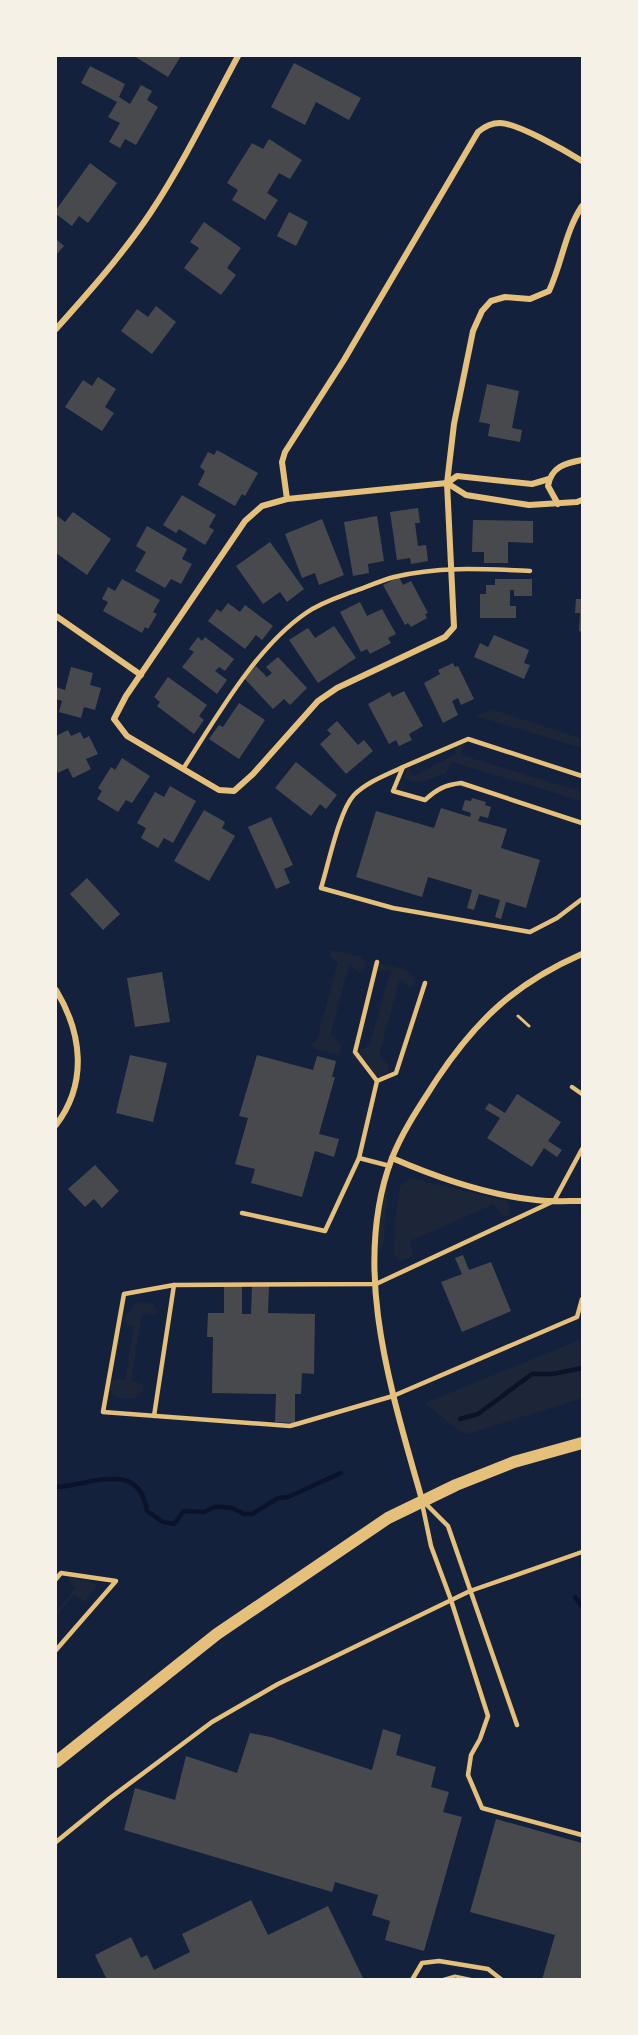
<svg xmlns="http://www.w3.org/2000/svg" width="638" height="2035" font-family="Commissioner,sans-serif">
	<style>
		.green { fill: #1d2539 }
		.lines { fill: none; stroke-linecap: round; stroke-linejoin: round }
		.stream { stroke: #0b132b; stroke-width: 4.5 }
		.building { fill: #48494c }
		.path { stroke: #e5c07b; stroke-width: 3 }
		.service { stroke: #e5c07b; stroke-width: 4.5 }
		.minor { stroke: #e5c07b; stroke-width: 6 }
		.secondary { stroke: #e5c07b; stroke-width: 12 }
	</style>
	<rect width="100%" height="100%" fill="#14213d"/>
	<!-- green -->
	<g class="green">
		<polygon points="491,709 582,739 582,748 476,716"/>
		<path d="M460,741L464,744L461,755L582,792V801L452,762L445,774C433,776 416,788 406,778L405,768H409L414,776L456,754L452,743Z"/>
		<polygon points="331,950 361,957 366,963 364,970 359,973 349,964 331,1033 341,1046 340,1052 336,1054 315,1049 312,1045 317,1039 338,963 330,956"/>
		<polygon points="378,963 404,969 415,980 414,985 410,988 400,979 379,1055 388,1065 389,1069 387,1074 379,1077 373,1076 351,1056 354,1051 369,1047 391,970 377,972"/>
		<polygon points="410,1178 507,1201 510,1211 508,1216 503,1216 494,1204 410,1241 413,1256 400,1261 394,1254 395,1221 400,1186"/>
		<polygon points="385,1188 388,1192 383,1246 379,1250 376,1249 379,1195"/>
		<polygon points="141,1302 153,1304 157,1311 154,1315 142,1314 131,1381 142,1384 144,1390 135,1398 117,1398 111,1392 110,1383 116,1379 125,1380 134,1326 126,1324 124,1320 135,1304"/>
		<polygon points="582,1339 582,1398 468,1434 459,1431 425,1403"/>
		<polygon points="70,1577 95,1583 96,1587 84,1602 74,1595 56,1616 56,1611 76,1588 68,1581"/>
	</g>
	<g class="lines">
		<!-- stream -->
		<g class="stream">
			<polyline points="460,1419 478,1414 532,1374 553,1374 582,1368"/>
			<path d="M56,1487C89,1486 139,1458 147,1511L163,1522L174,1524L184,1511L204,1512L214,1507H223L232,1508L244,1514H252L278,1498L288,1497L341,1473"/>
			<polyline points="575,1597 582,1607"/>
		</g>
	</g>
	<!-- building -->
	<g class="building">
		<polygon points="134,56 181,56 168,77"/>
		<polygon points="294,63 361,98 349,120 316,102 305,125 271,107"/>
		<polygon points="90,66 125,84 119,97 130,104 141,85 152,91 147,100 158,107 136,145 125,139 120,148 109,142 120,123 108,117 117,102 81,83"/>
		<polygon points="269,139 302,160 290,179 279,173 267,193 278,200 265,220 232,200 238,190 227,183 252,143 263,149"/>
		<polygon points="90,163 117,183 88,223 79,216 72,226 56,214 56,210"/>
		<polygon points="289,212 308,222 296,246 277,236"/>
		<polygon points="204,222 241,248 227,268 236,275 221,295 184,268 199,248 190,242"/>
		<polygon points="56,239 64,246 56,255"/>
		<polygon points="156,306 176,322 152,354 121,331 137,309 148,317"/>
		<polygon points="98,377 116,389 105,407 114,413 102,431 65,407 83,380 92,386"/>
		<polygon points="487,384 519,391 512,428 522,430 520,442 488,436 490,424 479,422"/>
		<polygon points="217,450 258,473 245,496 242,494 235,506 198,485 205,471 200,467 208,452 214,455"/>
		<polygon points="182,495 216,515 209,527 214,530 205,545 179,529 176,533 163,525"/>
		<polygon points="418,508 420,523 415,523 418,546 426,545 428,561 411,564 410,558 397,560 390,512"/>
		<polygon points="73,512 111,539 87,575 56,553 56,515 65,522"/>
		<polygon points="377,516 384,561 368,564 369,573 353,576 344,522"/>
		<polygon points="322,519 344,575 319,585 315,573 302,578 285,534"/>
		<polygon points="473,520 533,521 533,543 508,542 508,563 484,563 484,552 472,552"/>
		<polygon points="147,526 187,549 182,559 192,564 181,584 171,579 165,588 135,571 146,552 136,546"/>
		<polygon points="270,542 304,589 287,602 280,592 263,604 236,566"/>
		<polygon points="399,577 403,585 411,581 428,613 425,614 427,618 411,627 408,623 405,625 383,585"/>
		<polygon points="122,579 160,600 153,612 157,614 148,629 145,627 142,633 103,611 108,602 102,599 108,587 115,591"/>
		<polygon points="495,579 532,579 532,596 514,596 514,590 510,590 510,606 516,606 516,618 480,618 480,594 486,594 486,585 495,585"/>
		<polygon points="576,599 582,599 582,632 579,631 580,613 575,613"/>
		<polygon points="360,602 367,616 382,609 396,634 388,638 391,643 370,654 367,649 361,652 340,612"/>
		<polygon points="228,603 240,612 245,605 273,626 262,640 256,635 245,649 208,621 217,609 221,612"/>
		<polygon points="334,626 356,658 318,683 289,640 308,628 315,638"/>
		<polygon points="494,635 529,650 524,663 530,665 524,679 474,657 480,643 488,647"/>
		<polygon points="198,637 202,641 205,637 234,659 225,671 219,667 215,671 227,680 217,694 182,667 194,652 189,649"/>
		<polygon points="278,657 307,688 290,705 284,699 273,709 244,678 256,666 267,677 272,673 266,667"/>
		<polygon points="453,663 455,667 458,666 474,699 461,705 458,698 452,701 458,715 443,723 424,683 440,674 438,670"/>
		<polygon points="71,667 93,673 90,685 101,688 95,710 84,707 81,718 59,712 62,701 56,699 56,687 65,690"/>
		<polygon points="168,677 207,705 199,716 204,720 194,734 157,706 160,702 154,697"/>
		<polygon points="404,691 423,726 409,734 412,740 399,746 396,740 389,744 368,704 390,692 392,697"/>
		<polygon points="239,703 265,720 239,759 209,739 219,725 223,727"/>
		<polygon points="337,721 358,745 364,740 373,751 346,774 320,744 331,734 327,730"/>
		<polygon points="68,730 71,736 80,732 84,739 89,736 98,754 86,759 91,769 73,778 68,768 58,773 56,768 56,736"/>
		<polygon points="122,758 150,776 132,803 126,800 118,812 97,799 102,791 98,788 111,767 115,770"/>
		<polygon points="296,762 337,795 326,809 320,804 311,816 275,788"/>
		<polygon points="170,786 196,801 173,843 164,838 158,848 141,838 146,828 137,823 155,792 164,797"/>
		<polygon points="472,798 486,802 485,805 491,807 488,818 480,816 478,821 507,829 501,848 540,860 526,908 506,902 501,919 495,917 500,900 479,894 474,910 467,908 472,890 428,877 422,897 356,877 376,811 434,828 441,808 470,817 471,813 462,810 465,800 471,801"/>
		<polygon points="204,810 225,822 222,828 235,836 209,881 174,861"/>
		<polygon points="271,817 293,865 284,869 290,883 276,889 248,827"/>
		<polygon points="87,878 120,914 103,930 70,894"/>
		<polygon points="162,972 170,1022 135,1027 127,978"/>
		<polygon points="130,1055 167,1063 153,1122 116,1113"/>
		<polygon points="257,1055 313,1070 317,1056 336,1061 332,1077 335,1077 319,1134 339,1139 334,1157 315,1151 302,1197 251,1183 255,1169 235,1164 248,1118 239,1116"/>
		<polygon points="517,1094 561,1122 548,1141 562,1150 557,1157 544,1148 532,1167 487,1138 500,1118 485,1109 489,1103 505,1113"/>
		<polygon points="95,1165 119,1191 102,1208 94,1199 85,1207 68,1189"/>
		<polygon points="463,1255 469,1270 491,1262 511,1311 462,1332 441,1282 462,1274 455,1258"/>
		<polygon points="224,1286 242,1286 242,1314 251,1314 252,1286 269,1286 268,1313 315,1314 314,1374 302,1373 301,1394 295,1394 295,1423 275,1422 276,1394 212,1393 213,1337 207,1337 208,1313 224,1313"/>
		<polygon points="383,1729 401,1735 396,1755 436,1767 431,1787 449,1792 443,1812 462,1817 424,1951 385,1940 390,1921 372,1915 378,1895 335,1882 332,1892 124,1830 135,1788 175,1800 186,1756 237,1773 250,1733 271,1737 372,1770"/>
		<polygon points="496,1819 582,1843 582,1980 542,1980 555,1935 470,1912"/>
		<polygon points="251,1900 268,1935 328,1906 364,1980 107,1980 95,1955 131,1937 141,1958 147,1955 154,1970 190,1952 182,1934"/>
	</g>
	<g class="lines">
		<!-- path -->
		<g class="path">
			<polyline points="518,1016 529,1026"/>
			<polyline points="441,1980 455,1976 474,1980"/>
		</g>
		<!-- service -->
		<g class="service">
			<path d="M403,767C386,775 367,782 354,795C339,811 328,866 321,888L393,908L530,932L557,918L582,899"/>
			<path d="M183,769C216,718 256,647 306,613C320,603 336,598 352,592C366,587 380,581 394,577C439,566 485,569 530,571"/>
			<path d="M582,776L468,739L403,767L393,791L425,800C437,789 445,785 461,783L582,823"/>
			<polyline points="377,962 355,1052 377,1081"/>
			<polyline points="572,1087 582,1094"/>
			<polyline points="582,1149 554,1201 376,1284 174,1285 124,1294 103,1412 290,1426 393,1396 577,1317 582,1299"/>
			<polyline points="359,1158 377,1081 396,1073 425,983"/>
			<polyline points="242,1213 325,1231 359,1158 390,1166"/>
			<polyline points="154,1416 174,1285"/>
			<polyline points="424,1502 448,1526 517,1725"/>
			<polyline points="422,1503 431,1546 451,1600 488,1716 480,1739 471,1755 468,1775 482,1808 582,1835"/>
			<polyline points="56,1579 61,1573 116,1581 56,1650"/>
			<polyline points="56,1842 110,1798 212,1722 278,1684 470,1591 582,1552"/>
			<polyline points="412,1980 422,1963 439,1961 488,1969 502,1980"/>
		</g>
		<!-- minor -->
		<g class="minor">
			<path d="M56,329C90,291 123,254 151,212C184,162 210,108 238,56"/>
			<path d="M549,479L532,484L457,476L447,483L287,499L262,506L245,521L126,696L114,719L127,736L219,790L234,791L253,774L318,701L337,688L445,637L454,627L447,483L454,424L473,331L482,311L491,301L505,297L530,299L549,291C562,263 565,232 582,206"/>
			<polyline points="447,483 466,495 529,505 577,502 582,500"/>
			<path d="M287,499L282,462L285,452L344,360L478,132C485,126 491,123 500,123C517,123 566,151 582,161"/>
			<path d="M558,504L548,486C551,467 565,463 582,460"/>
			<polyline points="56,616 141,675"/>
			<path d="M56,990C82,1033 88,1083 56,1125"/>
			<path d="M392,1158C438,1178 486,1195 536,1200C551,1202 567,1201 582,1201"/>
			<path d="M422,1500C392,1393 350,1268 392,1158C403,1130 421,1104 437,1079C477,1019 516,983 582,954"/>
		</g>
		<!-- secondary -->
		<polyline class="secondary" points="56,1762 217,1634 388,1518 456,1485 514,1462 582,1443"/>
	</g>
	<!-- border -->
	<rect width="638" height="2035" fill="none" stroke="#f6f1e7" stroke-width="114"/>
</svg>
